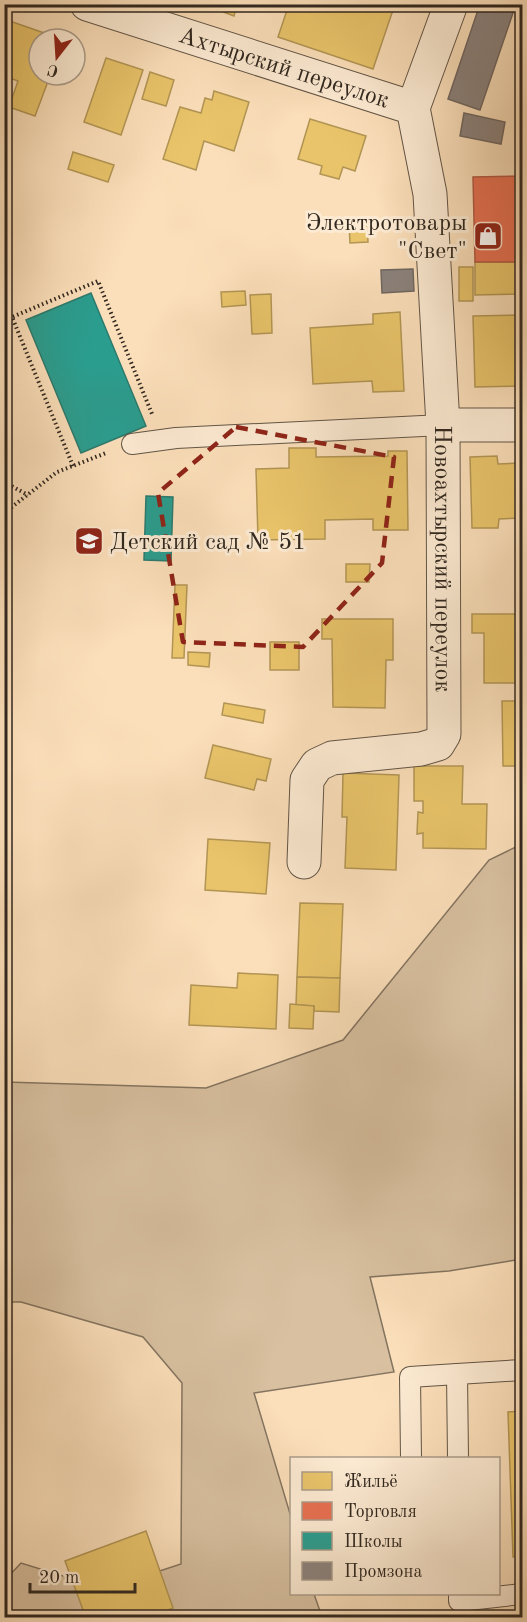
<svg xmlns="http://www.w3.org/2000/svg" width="527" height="1622" font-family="'Old Standard TT',serif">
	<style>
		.green { fill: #d8c0a0; stroke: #847460; stroke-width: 1.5 }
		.homes { fill: #e9c46a; stroke: #b29554; stroke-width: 1.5 }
		.shops { fill: #e76f51; stroke: #b05942; stroke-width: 1.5 }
		.schools { fill: #2a9d8f; stroke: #2c7a6d; stroke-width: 1.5 }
		.industry { fill: #8a817c; stroke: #6f6660; stroke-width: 1.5 }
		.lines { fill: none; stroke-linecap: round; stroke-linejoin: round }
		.lane-casing { stroke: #635546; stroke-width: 22 }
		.street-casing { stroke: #635546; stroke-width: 35 }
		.path { stroke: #30271f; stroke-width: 4; stroke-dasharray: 1.5 3; stroke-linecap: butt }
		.lane { stroke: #fcead2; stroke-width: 20 }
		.street { stroke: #fcead2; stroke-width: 33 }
		.marked { fill: none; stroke: #8f2418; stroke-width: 4.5; stroke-dasharray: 12 8; stroke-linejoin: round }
		.labels { text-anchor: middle; stroke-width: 6; stroke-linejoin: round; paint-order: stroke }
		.street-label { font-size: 24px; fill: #30271f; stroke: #fcead2 }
		.poi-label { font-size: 24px; fill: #30271f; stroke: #fcead2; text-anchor: end }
	</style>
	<rect width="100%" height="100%" fill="#fbdfba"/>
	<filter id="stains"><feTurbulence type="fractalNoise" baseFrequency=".00333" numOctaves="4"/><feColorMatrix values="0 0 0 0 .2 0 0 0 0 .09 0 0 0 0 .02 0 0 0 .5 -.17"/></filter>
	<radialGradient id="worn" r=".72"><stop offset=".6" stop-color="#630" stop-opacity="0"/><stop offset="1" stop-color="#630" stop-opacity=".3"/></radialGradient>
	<!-- green -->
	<polygon class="green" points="522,844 522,1259 449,1271 370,1277 394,1372 254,1393 291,1517 292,1594 314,1594 322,1617 5,1617 4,1581 21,1563 105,1589 181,1564 182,1383 143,1337 21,1302 5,1302 5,1082 206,1088 343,1040 489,860"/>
	<!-- homes -->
	<g class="homes">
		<polygon points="202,4 237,4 234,16"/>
		<polygon points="289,4 395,4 373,69 278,37"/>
		<polygon points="4,19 50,35 49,39 39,39 38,72 39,75 50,76 35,116 9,107 18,81 4,76"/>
		<polygon points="106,58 143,70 121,135 84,122"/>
		<polygon points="150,72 174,80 166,106 142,99"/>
		<polygon points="214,91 249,102 234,151 204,141 196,170 163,159 180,107 201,113 205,98 212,100"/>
		<polygon points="310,119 366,136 355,171 343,167 339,179 320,174 322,166 298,159"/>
		<polygon points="73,152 114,165 108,182 68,169"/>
		<polygon points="367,222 368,242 350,243 349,223"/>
		<polygon points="475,262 522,262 522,294 475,295"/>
		<rect x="459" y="267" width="14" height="34"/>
		<polygon points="245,291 246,305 222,307 221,292"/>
		<polygon points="271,294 272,333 252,334 250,295"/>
		<polygon points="400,312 404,391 373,392 372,381 313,384 310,328 373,324 373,314"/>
		<polygon points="522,315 522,386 475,387 473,316"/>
		<polygon points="289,448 316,448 316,457 388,456 388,451 407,451 408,530 373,530 373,519 325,520 325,539 258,540 256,469 289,468"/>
		<polygon points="497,456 498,464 522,463 522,518 499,519 498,528 472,528 470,457"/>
		<polygon points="346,564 370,564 369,582 346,582"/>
		<polygon points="175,585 187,585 184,658 172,658"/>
		<polygon points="472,614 522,614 522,683 484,683 484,633 472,633"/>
		<polygon points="322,619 393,619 393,660 386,660 385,708 333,707 332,639 322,639"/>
		<rect x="270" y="642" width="29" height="28"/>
		<polygon points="188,652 210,653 209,667 188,665"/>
		<polygon points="502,701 522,701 522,766 503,766"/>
		<polygon points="224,703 265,710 263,723 222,715"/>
		<polygon points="213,745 271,759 266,781 257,779 254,790 205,778"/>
		<polygon points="414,766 463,766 462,804 487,804 486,849 423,848 423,833 417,834 418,812 423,813 423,801 414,801"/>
		<polygon points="343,773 399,775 396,870 345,868 347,817 342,817"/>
		<polygon points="208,839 270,843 266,894 205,890"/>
		<polygon points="300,903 343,904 340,978 297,977"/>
		<polygon points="238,973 278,975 276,1029 189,1025 191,985 237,988"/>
		<polygon points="297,977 340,978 339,1012 314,1011 314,1006 296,1005"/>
		<polygon points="290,1004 314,1006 313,1029 289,1028"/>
		<polygon points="522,1411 522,1557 513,1557 508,1412"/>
		<polygon points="146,1531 173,1608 148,1618 86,1618 65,1561"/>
	</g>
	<!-- shops -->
	<polygon class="shops" points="522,176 522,262 475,262 473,177"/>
	<!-- schools -->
	<g class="schools">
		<polygon points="91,293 146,426 81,453 26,320"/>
		<polygon points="146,496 173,497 171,561 144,560"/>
	</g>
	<!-- industry -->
	<g class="industry">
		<polygon points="480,4 497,4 514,10 480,110 448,99"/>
		<polygon points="464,113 505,122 501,144 460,136"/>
		<polygon points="413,269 414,291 382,293 381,270"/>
	</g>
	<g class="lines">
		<!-- lane casing -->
		<g class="lane-casing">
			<g id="lane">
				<polyline points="132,444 176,438 443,425"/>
				<polyline points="411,1458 410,1377 457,1374"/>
				<polyline points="458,1458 457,1374 522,1370"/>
				<polyline points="459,1594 459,1601 522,1594"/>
			</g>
		</g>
		<!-- street casing -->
		<g class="street-casing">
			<g id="street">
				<path id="s1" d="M87,4L413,108L430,194L443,425L444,734L438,744L421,749L332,758L317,765L307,780L304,862"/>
				<polyline points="413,108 451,4"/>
				<polyline points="443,425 522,425"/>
			</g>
		</g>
		<!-- path -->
		<g class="path">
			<polyline points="73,466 12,317 98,281 152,414"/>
			<polyline points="4,482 28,495"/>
			<polyline points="4,513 57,472 106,453"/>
		</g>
		<!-- lane -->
		<use href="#lane" class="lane"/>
		<!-- street -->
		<use href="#street" class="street"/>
	</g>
	<!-- marked area -->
	<path class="marked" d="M236,427L394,457L382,563L303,647L183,642L158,493Z"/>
	<!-- icons -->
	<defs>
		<g id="shop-square" transform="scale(1.5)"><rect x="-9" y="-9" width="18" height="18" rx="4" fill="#8f2418" stroke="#fcead2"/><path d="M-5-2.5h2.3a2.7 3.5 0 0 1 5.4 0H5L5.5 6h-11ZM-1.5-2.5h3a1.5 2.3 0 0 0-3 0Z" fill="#fff"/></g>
		<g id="school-square" transform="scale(1.5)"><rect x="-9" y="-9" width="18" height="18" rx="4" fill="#8f2418" stroke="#fcead2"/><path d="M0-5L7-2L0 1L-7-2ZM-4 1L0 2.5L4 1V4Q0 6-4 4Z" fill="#fff"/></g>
	</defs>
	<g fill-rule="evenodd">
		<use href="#shop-square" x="488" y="236"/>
		<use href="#school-square" x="89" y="541"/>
	</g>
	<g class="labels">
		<!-- street labels -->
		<g class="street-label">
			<text dy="8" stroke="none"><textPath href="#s1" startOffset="207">Ахтырский переулок</textPath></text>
			<text dy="8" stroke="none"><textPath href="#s1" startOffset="795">Новоахтырский переулок</textPath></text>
		</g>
		<!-- poi labels -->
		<g class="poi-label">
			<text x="467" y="230">Электротовары<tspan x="467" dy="28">"Свет"</tspan></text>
			<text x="110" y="549" text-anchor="start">Детский сад № 51</text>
		</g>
	</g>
	<!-- margin -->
	<rect width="527" height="1622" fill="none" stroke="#fbdfba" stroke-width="24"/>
	<rect x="6" y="6" width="515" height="1610" fill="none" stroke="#30271f" stroke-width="3"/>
	<rect x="12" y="12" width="503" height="1598" fill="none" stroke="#30271f" stroke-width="1.5"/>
	<!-- legend -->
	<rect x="290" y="1457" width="210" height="138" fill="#fcead2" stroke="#aa9c8a" stroke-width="1.5"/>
	<rect x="302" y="1472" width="30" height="18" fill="#e9c46a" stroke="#aa9c8a" stroke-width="1.5"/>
	<text x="344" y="1487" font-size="18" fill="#30271f">Жильё</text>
	<rect x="302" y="1502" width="30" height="18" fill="#e76f51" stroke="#aa9c8a" stroke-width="1.5"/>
	<text x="344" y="1517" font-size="18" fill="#30271f">Торговля</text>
	<rect x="302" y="1532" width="30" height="18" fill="#2a9d8f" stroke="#aa9c8a" stroke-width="1.5"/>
	<text x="344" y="1547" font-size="18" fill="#30271f">Школы</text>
	<rect x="302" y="1562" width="30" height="18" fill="#8a817c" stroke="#aa9c8a" stroke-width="1.5"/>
	<text x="344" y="1577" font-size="18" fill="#30271f">Промзона</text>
	<!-- north arrow -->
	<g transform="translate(57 57) rotate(197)"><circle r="28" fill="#fcead2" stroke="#aa9c8a" stroke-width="1.5"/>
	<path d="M0-4.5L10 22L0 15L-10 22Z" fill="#8f2418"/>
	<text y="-9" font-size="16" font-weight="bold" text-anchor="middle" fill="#30271f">С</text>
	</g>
	<!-- scale -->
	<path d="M30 1583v9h105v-9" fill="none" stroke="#30271f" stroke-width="3"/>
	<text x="39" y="1583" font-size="18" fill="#30271f" stroke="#fcead2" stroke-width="4.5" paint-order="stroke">20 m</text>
	<rect width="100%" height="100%" filter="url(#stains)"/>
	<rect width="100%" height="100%" fill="url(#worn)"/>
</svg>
